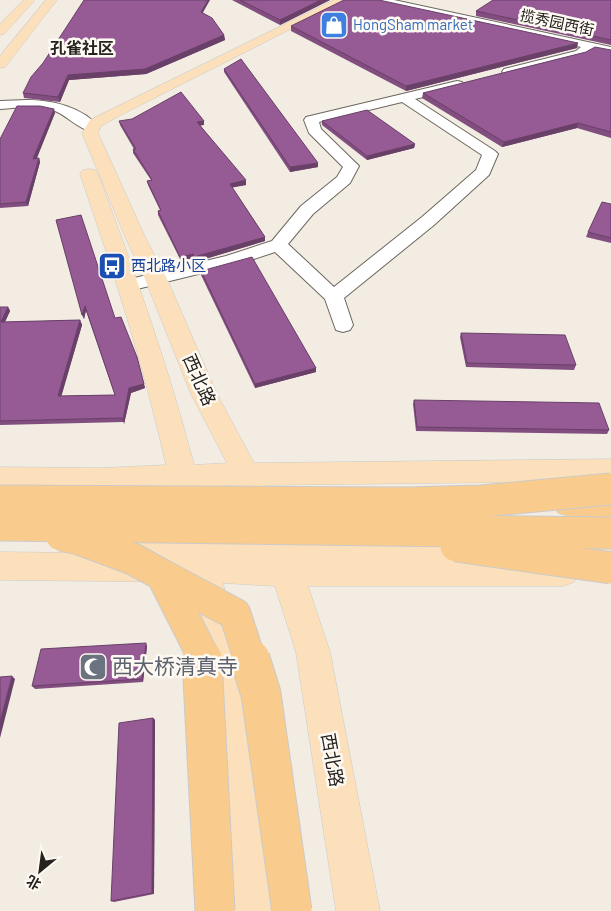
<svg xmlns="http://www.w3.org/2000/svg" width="611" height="911" font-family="Barlow,'Noto Sans SC',sans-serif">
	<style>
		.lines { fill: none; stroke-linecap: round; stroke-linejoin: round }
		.minor-casing { stroke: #6c675f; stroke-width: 2 }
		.major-casing { stroke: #cbcac9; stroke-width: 1 }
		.highway-casing { stroke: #cbcac9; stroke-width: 1 }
		.minor { fill: #fff; fill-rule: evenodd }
		.major { fill: #fbe0bb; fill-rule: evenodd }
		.highway { fill: #f9cc8e; fill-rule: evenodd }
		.highway-bridge-far1-casing { stroke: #cbcac9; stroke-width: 33; stroke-linecap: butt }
		.highway-bridge-casing { stroke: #cbcac9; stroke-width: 41; stroke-linecap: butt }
		.highway-bridge-far1 { stroke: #f9cc8e; stroke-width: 31 }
		.highway-bridge { stroke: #f9cc8e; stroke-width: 39 }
		.wall { fill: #814e7f }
		.shaded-wall { fill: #694068 }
		.building { fill: #965b94; stroke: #694068 }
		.labels { text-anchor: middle; stroke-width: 5; stroke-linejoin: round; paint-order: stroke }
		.far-street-label { font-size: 15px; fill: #25221f; stroke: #fef9f2 }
		.far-shop-label { font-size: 15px; fill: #366cbe; stroke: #fef9f2; text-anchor: start }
		.far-transit-label { font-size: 15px; fill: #164399; stroke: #fef9f2; text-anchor: start }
		.far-neighbourhood-label { font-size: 16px; font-weight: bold; fill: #25221f; stroke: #fef9f2 }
		.street-label { font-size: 18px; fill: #25221f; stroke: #fef9f2 }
		.near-worship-label { font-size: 21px; fill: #5b616d; stroke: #fef9f2; text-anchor: start }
	</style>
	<rect width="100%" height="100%" fill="#f2ece3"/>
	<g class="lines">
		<!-- minor casing -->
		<g class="minor-casing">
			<g id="minor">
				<polygon points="375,0 394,0 611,47 611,53 593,50 584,55 508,76 504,75 502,72 504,69 576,51 581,47 380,3"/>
				<path d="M457,81L462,82L463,85L462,88L415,99L495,151L498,154L489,175L434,225L344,298L353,325L350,330L343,332L336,330L325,299L275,252L239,264L129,291L122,289L119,285L122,281L226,256L272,241L301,206L337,177L343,167L309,133L304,120L306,117ZM402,102L482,155L476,170L422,217L334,287L288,244L313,214L350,183L359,166L321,129L319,122Z"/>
				<path d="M27,100C52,100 84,107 99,128L97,131C83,134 68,116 55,111C38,105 18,108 0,109V101Z"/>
			</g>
		</g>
		<!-- major casing -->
		<g class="major-casing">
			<g id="major">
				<polygon points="24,0 35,0 4,34 0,35 0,24"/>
				<polygon points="46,0 57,0 5,67 0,68 0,56"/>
				<path d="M334,0H348L119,116L101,126L98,133L146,239L167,279L217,394L254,463L611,459V481L266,485L286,531L478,534L489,538L493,547L489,556L485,558H550L546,549L550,539L561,536L611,537V565L575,563L579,572L574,582L563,586H308L330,652L380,911H336L296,652L275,586L223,583L231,619L272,911H228L197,619L191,582L0,580V552L89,553L85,551L81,542L85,533L96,529L180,530L171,488L101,490L0,489V467L101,468L166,465C144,366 113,270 80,174L83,170L89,169L95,170L98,174C134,270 168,365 194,465L227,463L191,394L145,279L126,239L82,133L90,120ZM238,485L256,531L211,530L200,487Z"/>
			</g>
		</g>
		<!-- highway casing -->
		<g class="highway-casing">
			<polygon id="highway" points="568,492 611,494 611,518 568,516 558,513 553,504 558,495"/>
		</g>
		<!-- minor -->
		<use href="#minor" class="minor"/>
		<!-- major -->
		<use href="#major" class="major"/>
		<!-- highway -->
		<use href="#highway" class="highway"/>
		<!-- highway-bridge-far1 casing -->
		<g class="highway-bridge-far1-casing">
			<g id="highway-bridge-far1">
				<polyline points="0,501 406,503 482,501 611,489"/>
				<polyline points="0,525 611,533"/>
				<polyline points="61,535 79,539 133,559 162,575 202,654 202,660"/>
				<polyline points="456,546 611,568"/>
				<polyline points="162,575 235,614 250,660"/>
			</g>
		</g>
		<!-- highway-bridge casing -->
		<g class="highway-bridge-casing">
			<g id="highway-bridge">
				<polyline points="202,659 215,911"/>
				<polyline points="250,659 261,694 292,911"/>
			</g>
		</g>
		<!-- highway-bridge-far1 -->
		<use href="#highway-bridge-far1" class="highway-bridge-far1"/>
		<!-- highway-bridge -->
		<use href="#highway-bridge" class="highway-bridge"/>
	</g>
	<!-- wall -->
	<g class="wall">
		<polygon points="232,0 330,0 280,25"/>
		<polygon points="611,0 611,45 476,16 476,11"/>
		<polygon points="203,13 224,35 225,40 146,74 69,80 60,102 24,98 23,93"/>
		<polygon points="291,26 577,48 406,91 291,31"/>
		<polygon points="611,50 611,138 577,128 502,147 422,98 423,93"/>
		<polygon points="224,69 318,167 290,172 224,72"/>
		<polygon points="55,113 36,158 39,158 40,162 28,206 0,208 0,139"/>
		<polygon points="119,121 204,121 204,125 200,125 246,185 232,187 265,237 265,241 195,262 193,258 181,261 158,215 158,211 160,210 148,185 147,181 151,180 133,153 133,149 134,149 120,125"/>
		<polygon points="322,121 415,144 414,148 367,160 322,125"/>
		<polygon points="611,204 611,243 586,237 588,232"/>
		<polygon points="56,220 115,318 137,357 145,388 131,393 124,424 124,422 0,425 0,307 8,307 10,311 5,322 80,320 82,325 61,396 115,395 86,311 84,319"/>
		<polygon points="201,271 316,368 316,372 255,388 201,275"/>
		<polygon points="461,333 576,365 574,370 466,367 460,337"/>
		<polygon points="414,400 609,430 607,434 416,431 413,404"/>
		<polygon points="147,646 143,682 35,689 32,686"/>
		<polygon points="153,718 155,720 154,894 114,902 111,901"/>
	</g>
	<!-- shaded-wall -->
	<g class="shaded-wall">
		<polygon points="208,0 210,0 201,16 201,12"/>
		<polygon points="321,0 330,0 280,25 280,20"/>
		<polygon points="224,35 225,40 146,74 69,80 60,102 58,97 68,75"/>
		<polygon points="578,43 577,48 406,91 406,86"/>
		<polygon points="54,109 55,113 35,163 33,159"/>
		<polygon points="204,121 204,125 198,126 197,122"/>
		<polygon points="578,123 577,128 502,147 504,142"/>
		<polygon points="415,144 414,148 367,160 367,156"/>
		<polygon points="39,158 40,162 28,206 26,202"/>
		<polygon points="318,163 318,167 290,172 290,167"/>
		<polygon points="246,180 246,185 230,188 230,184"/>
		<polygon points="265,237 265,241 195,262 194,257"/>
		<polygon points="193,254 193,258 181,261 180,257"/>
		<polygon points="85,306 86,310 84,319 82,315"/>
		<polygon points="8,307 10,311 3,326 1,322"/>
		<polygon points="80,320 82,325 60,401 58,396"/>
		<polygon points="316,368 316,372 255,388 255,384"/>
		<polygon points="144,384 145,388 131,393 124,424 123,420 129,388"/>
		<polygon points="146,643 147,646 143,682 142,679"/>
		<polygon points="12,676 15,679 0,738 0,722"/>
		<polygon points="153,718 155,720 154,894 152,893"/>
	</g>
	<!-- building -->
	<g class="building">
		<polygon points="84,0 208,0 201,12 212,18 224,35 145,69 68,75 58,97 23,93 31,77 43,63"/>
		<polygon points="240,0 321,0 280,20"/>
		<polygon points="344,0 379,0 578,43 406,86 291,26"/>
		<polygon points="493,0 611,0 611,40 476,11"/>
		<polygon points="595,47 611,50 611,132 578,123 504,142 423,93 586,52"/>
		<polygon points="241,59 318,163 290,167 224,69"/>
		<polygon points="181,92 204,121 197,122 246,180 230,184 265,237 194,257 193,254 180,257 158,211 161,210 147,181 152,180 133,149 136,149 119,121 132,119"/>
		<polygon points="17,106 40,106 54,109 33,159 39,158 26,202 0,204 0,139"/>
		<polygon points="367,110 415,144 367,156 322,121"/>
		<polygon points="602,202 611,204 611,238 588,232"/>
		<polygon points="81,215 115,318 121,317 137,357 144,384 129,388 123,420 122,418 0,421 0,307 8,307 1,322 80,320 58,396 115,395 85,306 82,315 56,220"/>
		<polygon points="252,257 316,368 255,384 201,271"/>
		<polygon points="461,333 565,335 576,365 467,363"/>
		<polygon points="414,400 599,403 609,430 417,427"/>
		<polygon points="146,643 142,679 32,686 41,649"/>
		<polygon points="12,676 0,722 0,677"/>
		<polygon points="153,718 152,893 111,901 119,723"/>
	</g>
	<!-- icons -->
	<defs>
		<g id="shop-square" transform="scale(1.4375)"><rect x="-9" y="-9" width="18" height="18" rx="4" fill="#3f7fe0" stroke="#fef9f2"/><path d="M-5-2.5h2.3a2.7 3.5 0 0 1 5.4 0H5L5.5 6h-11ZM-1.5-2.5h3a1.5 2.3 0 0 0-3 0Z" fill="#fff"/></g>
		<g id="bus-square" transform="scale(1.4375)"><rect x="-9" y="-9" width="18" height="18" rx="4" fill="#1a4fb4" stroke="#fef9f2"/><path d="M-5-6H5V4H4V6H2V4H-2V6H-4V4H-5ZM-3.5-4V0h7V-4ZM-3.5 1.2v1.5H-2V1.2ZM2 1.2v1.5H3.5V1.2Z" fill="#fff"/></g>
		<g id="mosque-square" transform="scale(1.4375)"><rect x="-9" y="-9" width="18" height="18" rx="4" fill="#6b7280" stroke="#fef9f2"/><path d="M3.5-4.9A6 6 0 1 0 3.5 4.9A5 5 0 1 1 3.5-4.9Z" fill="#fff"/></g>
	</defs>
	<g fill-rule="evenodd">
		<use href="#shop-square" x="334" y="25"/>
		<use href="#bus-square" x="112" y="266"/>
		<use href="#mosque-square" x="93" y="667"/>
	</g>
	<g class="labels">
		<!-- far-street labels -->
		<g class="far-street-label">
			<text transform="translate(557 23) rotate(12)" y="5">揽秀园西街</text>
		</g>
		<!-- far-shop labels -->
		<g class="far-shop-label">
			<text x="353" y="30">HongSham market</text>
		</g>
		<!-- far-transit labels -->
		<g class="far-transit-label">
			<text x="131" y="271">西北路小区</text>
		</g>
		<!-- far-neighbourhood labels -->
		<g class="far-neighbourhood-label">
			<text x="82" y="54">孔雀社区</text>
		</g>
		<!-- street labels -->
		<g class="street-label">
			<text transform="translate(199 380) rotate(66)" y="6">西北路</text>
			<text transform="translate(332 760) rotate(80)" y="6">西北路</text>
		</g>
		<!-- near-worship labels -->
		<g class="near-worship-label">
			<text x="112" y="674">西大桥清真寺</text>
		</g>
	</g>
	<!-- north arrow -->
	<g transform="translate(40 871) rotate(209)" stroke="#fef9f2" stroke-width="4" paint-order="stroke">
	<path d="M0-4L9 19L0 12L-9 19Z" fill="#25221f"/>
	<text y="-8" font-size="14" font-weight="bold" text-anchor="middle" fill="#25221f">北</text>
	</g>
</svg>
